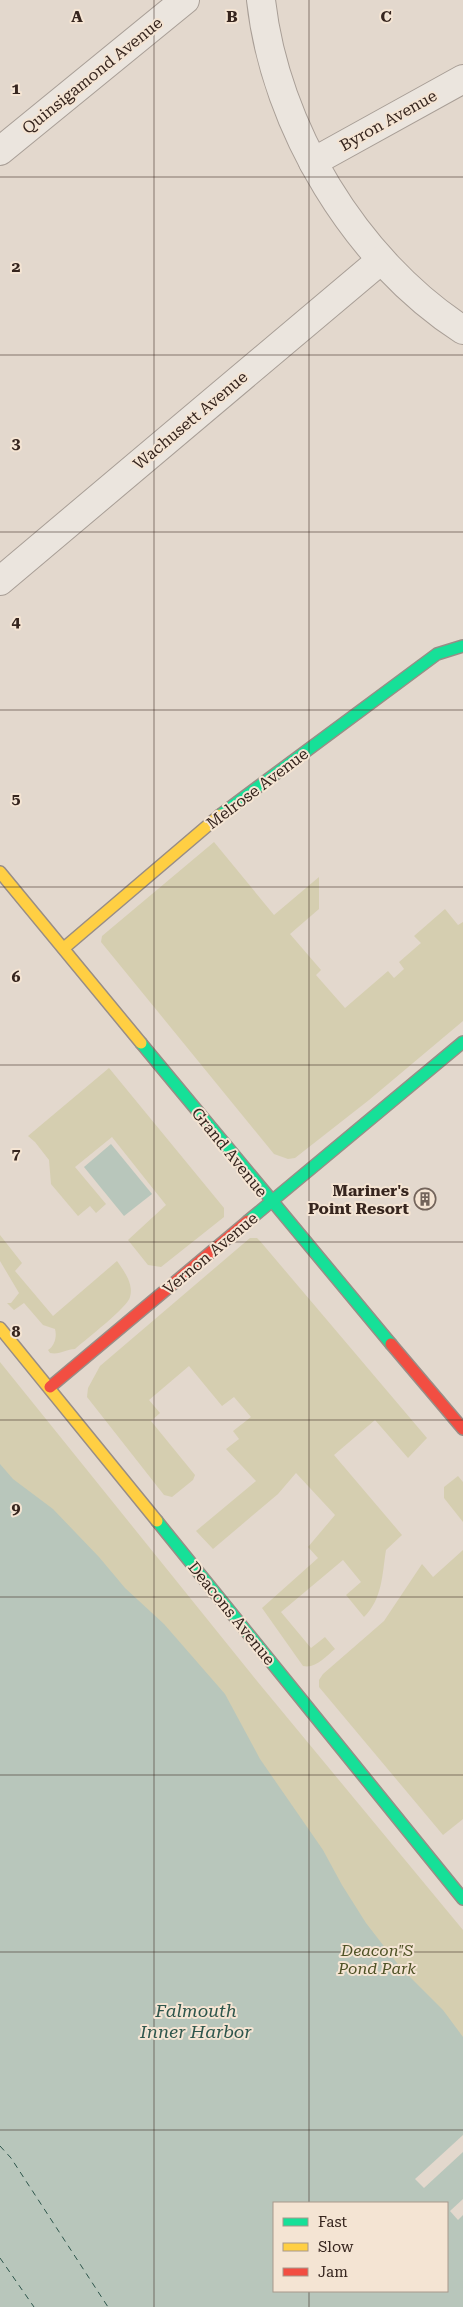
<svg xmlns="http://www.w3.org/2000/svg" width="463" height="2307" font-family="'Roboto Serif',serif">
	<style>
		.green { fill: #d5ceb0 }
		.water { fill: #b8c6bb; fill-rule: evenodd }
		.pier { fill: #e3d8cd }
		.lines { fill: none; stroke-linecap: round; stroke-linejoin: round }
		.ferry { stroke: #2e564c; stroke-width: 1; stroke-dasharray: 6 5; stroke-linecap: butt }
		.street-casing { stroke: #a89e96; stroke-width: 30 }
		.fast-casing { stroke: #988d86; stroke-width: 14 }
		.slow-casing { stroke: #988d86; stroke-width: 14 }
		.jam-casing { stroke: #988d86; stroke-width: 14 }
		.street { stroke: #ebe5de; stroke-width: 28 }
		.fast { stroke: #16e098; stroke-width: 11 }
		.slow { stroke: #ffcf43; stroke-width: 11 }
		.jam { stroke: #f24e42; stroke-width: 11 }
		.grid { fill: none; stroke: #36251e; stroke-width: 1; stroke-opacity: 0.55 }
		.labels { text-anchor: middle; stroke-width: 4; stroke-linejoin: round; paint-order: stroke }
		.street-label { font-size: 16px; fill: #36251e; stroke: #f4e4d3 }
		.poi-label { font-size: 16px; font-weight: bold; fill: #36251e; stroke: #f4e4d3; text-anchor: end }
		.park-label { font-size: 16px; font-style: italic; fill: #4f5226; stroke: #f4e4d3 }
		.water-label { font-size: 18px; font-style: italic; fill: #2e564c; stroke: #f4e4d3 }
		.grid-label { font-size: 16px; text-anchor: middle; font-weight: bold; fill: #36251e; stroke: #f4e4d3; stroke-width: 4; stroke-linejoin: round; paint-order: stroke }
	</style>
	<rect width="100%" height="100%" fill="#e3d8cd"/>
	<!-- green -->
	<g class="green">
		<polygon points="214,842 274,915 319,877 319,909 290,934 321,970 316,975 345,1008 388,971 394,978 404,969 399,962 421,943 414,936 445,909 458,925 463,922 463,1021 369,1100 295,1158 288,1159 274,1154 101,942 102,936"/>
		<polygon points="109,1068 224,1208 224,1217 161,1267 148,1265 128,1240 166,1205 112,1137 75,1167 106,1204 96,1213 90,1206 78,1216 51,1184 49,1160 35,1142 28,1136"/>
		<path d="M0,1235L22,1263L15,1271L53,1316L117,1261C124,1271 134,1284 130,1297C128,1307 85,1340 75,1349C66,1349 60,1355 50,1353L48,1350C55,1346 57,1336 55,1329L43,1325L24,1303L14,1310L7,1303H11L19,1293L0,1261Z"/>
		<path d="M250,1238H257L260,1241L427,1438L408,1458L375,1420L334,1455L402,1535L386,1550C382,1574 383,1598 364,1617L346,1595L361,1582L343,1560L281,1612L311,1648L325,1637L335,1649C326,1656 316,1669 303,1666L262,1608L318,1558L308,1547L335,1515L296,1473L278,1494L213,1549L196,1531L256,1481L226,1449L239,1439L233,1431L251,1417L234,1397L222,1406L189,1366L149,1400L160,1413L151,1421L195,1475L193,1480L172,1497L164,1495L87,1397L88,1388L100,1366Z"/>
		<polygon points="0,1362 257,1681 463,1930 463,2111 0,1618"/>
		<polygon points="458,1476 463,1482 463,1522 444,1498 444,1487"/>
		<polygon points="463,1550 463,1819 443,1835 319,1687 319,1680 323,1674 384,1621 422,1564 433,1577"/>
	</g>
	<!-- water -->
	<g class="water">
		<polygon points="111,1144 152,1194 124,1216 84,1167"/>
		<path d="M0,1464L13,1479L53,1509L99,1557L125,1588L164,1624L225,1694L260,1759L323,1850L342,1885L366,1923L400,1967L443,2010L463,2037V2307H0ZM274,2203H447V2291H274Z"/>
	</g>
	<!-- pier -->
	<g class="pier">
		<polygon points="463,2135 463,2152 424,2188 415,2179"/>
		<polygon points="463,2199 463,2215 458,2220 450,2211"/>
	</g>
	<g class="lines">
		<!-- ferry -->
		<g class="ferry">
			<polyline points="0,2146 11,2158 108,2307"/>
			<polyline points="0,2258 34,2307"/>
		</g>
		<!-- street casing -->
		<g class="street-casing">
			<g id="street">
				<path d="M261,0C275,127 356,261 463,330"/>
				<polyline points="0,151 185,0"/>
				<polyline points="313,162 463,79"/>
				<polyline points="0,581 381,260"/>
			</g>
		</g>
		<!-- fast casing -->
		<g class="fast-casing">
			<g id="fast">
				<polyline points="220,815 437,654 463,646"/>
				<polyline points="141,1043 391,1344"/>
				<polyline points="248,1221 463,1042"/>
				<polyline points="157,1521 463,1899"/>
			</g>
		</g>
		<!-- slow casing -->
		<g class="slow-casing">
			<g id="slow">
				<polyline points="0,872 141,1043"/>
				<polyline points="64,948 220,815"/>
				<polyline points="0,1328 157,1521"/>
			</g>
		</g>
		<!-- jam casing -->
		<g class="jam-casing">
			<g id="jam">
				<polyline points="391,1344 463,1429"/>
				<polyline points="50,1387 248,1221"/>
			</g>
		</g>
		<!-- street -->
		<use href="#street" class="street"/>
		<!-- fast -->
		<use href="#fast" class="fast"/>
		<!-- slow -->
		<use href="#slow" class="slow"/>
		<!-- jam -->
		<use href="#jam" class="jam"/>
	</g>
	<!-- grid -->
	<path class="grid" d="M154,0V2307M309,0V2203M0,177H463M0,355H463M0,532H463M0,710H463M0,887H463M0,1065H463M0,1242H463M0,1420H463M0,1597H463M0,1775H463M0,1952H463M0,2130H463M309,2291V2307"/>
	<!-- icons -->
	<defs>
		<g id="building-ring" transform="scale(1.125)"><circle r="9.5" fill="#f4e4d3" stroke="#73645b" stroke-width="1.5"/><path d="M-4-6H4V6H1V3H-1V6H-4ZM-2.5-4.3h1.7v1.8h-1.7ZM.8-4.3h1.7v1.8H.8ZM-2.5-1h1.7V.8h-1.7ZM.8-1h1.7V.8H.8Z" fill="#73645b"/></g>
	</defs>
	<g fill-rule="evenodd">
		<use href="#building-ring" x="425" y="1199"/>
	</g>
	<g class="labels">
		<!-- street labels -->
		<g class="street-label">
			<text transform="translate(92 75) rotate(-39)" y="6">Quinsigamond Avenue</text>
			<text transform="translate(388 120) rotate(-29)" y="6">Byron Avenue</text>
			<text transform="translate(190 420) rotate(-40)" y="6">Wachusett Avenue</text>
			<text transform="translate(257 788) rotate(-37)" y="6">Melrose Avenue</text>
			<text transform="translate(230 1152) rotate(51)" y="6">Grand Avenue</text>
			<text transform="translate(210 1253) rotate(-40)" y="6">Vernon Avenue</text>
			<text transform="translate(232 1613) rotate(51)" y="6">Deacons Avenue</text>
		</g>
		<!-- poi labels -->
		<g class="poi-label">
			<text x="409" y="1196">Mariner's<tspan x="409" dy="18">Point Resort</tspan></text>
		</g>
		<!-- park labels -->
		<g class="park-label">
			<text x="377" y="1956">Deacon"S<tspan x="377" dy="18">Pond Park</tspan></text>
		</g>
		<!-- water labels -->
		<g class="water-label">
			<text x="196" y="2017">Falmouth<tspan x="196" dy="21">Inner Harbor</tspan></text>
		</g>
	</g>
	<g class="grid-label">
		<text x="77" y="22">A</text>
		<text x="232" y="22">B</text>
		<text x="386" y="22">C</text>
		<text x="16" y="94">1</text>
		<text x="16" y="272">2</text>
		<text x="16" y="449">3</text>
		<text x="16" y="627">4</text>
		<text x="16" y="804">5</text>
		<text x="16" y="982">6</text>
		<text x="16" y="1159">7</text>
		<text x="16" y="1337">8</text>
		<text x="16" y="1514">9</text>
	</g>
	<!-- legend -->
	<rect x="273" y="2202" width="175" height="90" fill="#f4e4d3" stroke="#a8988b"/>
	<rect x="283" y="2218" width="25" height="8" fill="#16e098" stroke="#a8988b"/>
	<text x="318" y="2227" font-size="15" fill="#36251e">Fast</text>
	<rect x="283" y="2243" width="25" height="8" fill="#ffcf43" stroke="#a8988b"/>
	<text x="318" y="2252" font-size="15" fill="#36251e">Slow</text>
	<rect x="283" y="2268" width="25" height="8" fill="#f24e42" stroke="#a8988b"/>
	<text x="318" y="2277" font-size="15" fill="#36251e">Jam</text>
</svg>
